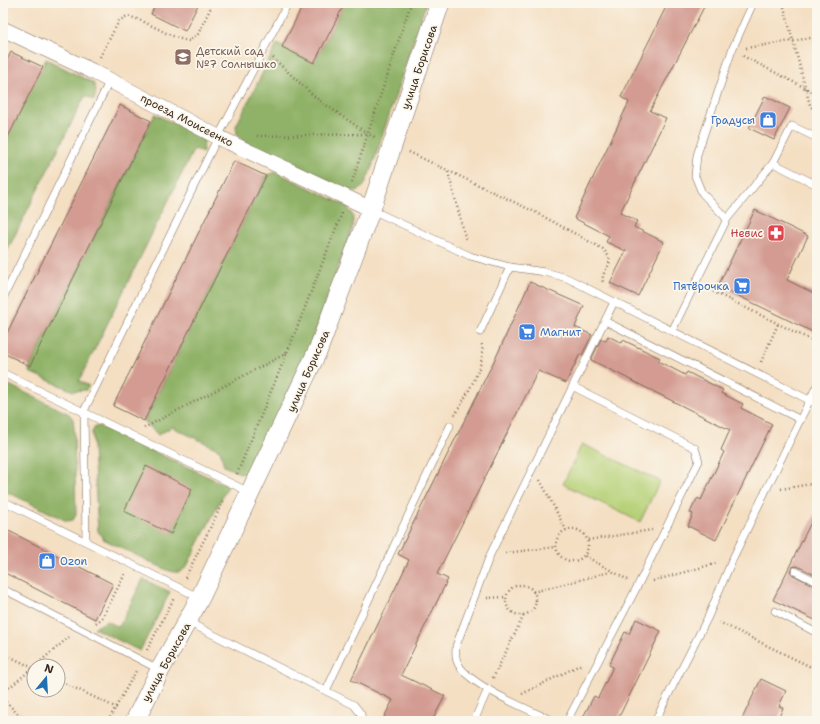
<svg xmlns="http://www.w3.org/2000/svg" width="820" height="724" font-family="'Shantell Sans',sans-serif">
	<style>
		.green { fill: #b5d076; stroke: #787d4a }
		.forest { fill: #90b267; stroke: #666e42 }
		.building { fill: #d39b92 }
		.lines { fill: none; stroke-linecap: round; stroke-linejoin: round }
		.service-casing { stroke: #7c6958; stroke-width: 8 }
		.minor-casing { stroke: #7c6958; stroke-width: 16 }
		.tertiary-casing { stroke: #7c6958; stroke-width: 20 }
		.path { stroke: #7c6958; stroke-width: 2.5; stroke-dasharray: 1 3; stroke-linecap: butt }
		.service { stroke: #fff; stroke-width: 7 }
		.minor { stroke: #fff; stroke-width: 15 }
		.tertiary { stroke: #fff; stroke-width: 19 }
		.labels { text-anchor: middle; stroke-width: 3.5; stroke-linejoin: round; paint-order: stroke }
		.education-label { font-size: 11px; fill: #785e54; stroke: #fbf7ec; text-anchor: start }
		.street-label { font-size: 11px; fill: #3b2a1e; stroke: #fbf7ec }
		.shop-label { font-size: 11px; fill: #366cbe; stroke: #fbf7ec; text-anchor: end }
		.health-label { font-size: 11px; fill: #be3a42; stroke: #fbf7ec; text-anchor: end }
	</style>
	<rect width="100%" height="100%" fill="#fbf7ec"/>
	<filter id="ink" filterUnits="userSpaceOnUse"><feTurbulence type="fractalNoise" baseFrequency=".025" numOctaves="2"/><feDisplacementMap in="SourceGraphic" scale="8" xChannelSelector="R" yChannelSelector="G"/><feConvolveMatrix kernelMatrix="1 2 1 2 8 2 1 2 1" color-interpolation-filters="sRGB"/></filter>
	<filter id="wash" filterUnits="userSpaceOnUse"><feTurbulence type="fractalNoise" baseFrequency=".012" numOctaves="4" result="noise"/><feDisplacementMap in="SourceGraphic" scale="16" xChannelSelector="R" yChannelSelector="G"/><feGaussianBlur stdDeviation="0.9" result="paint"/><feColorMatrix in="noise" values="0 0 0 0 0 0 0 0 0 0 0 0 0 0 0 0 0 1.4 0 .05"/><feComposite in="paint" operator="in"/></filter>
	<g filter="url(#wash)">
		<rect width="100%" height="100%" fill="#f4dfc3"/>
		<!-- green -->
		<polygon class="green" points="582,444 660,481 640,522 563,484"/>
		<!-- forest -->
		<g class="forest">
			<polygon points="345,3 426,3 371,170 364,186 357,191 347,190 244,142 237,134 236,126 277,44 314,63"/>
			<path d="M46,59L93,83C97,89 96,93 94,100L85,96L3,259V147Z"/>
			<polygon points="155,114 202,138 204,141 203,152 194,149 79,381 89,386 86,390 73,391 29,372 30,366"/>
			<polygon points="276,172 347,206 353,216 353,226 308,352 252,472 242,474 224,466 220,450 172,427 158,435 144,421 266,176"/>
			<polygon points="3,382 69,414 73,419 74,428 76,515 73,520 67,521 3,490"/>
			<path d="M99,426L228,486L187,566C180,574 176,573 167,570L103,539L98,531L92,432L95,427Z"/>
			<polygon points="143,579 170,592 140,651 94,628 107,621 119,627"/>
		</g>
		<g id="blocks">
			<!-- building -->
			<g class="building">
				<polygon points="156,3 199,3 185,31 151,14"/>
				<polygon points="304,3 345,3 314,63 282,47"/>
				<polygon points="668,3 706,3 650,111 666,118 620,213 637,221 634,227 664,242 638,296 610,283 626,251 606,242 609,236 574,218 629,102 621,97"/>
				<polygon points="11,52 43,67 3,147 3,68"/>
				<polygon points="765,96 790,108 774,140 749,128"/>
				<polygon points="120,105 151,121 30,366 3,353 3,341"/>
				<polygon points="234,161 266,176 144,421 113,406"/>
				<polygon points="755,210 808,236 787,280 817,295 817,334 718,286"/>
				<polygon points="530,282 584,306 575,327 592,335 582,355 580,354 566,383 538,371 437,574 448,579 401,675 445,696 432,721 382,721 393,700 351,680 409,560 398,554 498,353"/>
				<polygon points="608,336 622,343 623,340 660,358 658,361 685,375 687,372 723,390 721,393 743,404 741,408 772,424 716,540 688,526 693,514 690,513 694,504 698,498 701,500 724,452 721,450 730,430 591,360 601,339 606,341"/>
				<polygon points="146,466 192,489 171,534 124,511"/>
				<polygon points="817,510 817,576 797,566 792,567 790,571 793,575 817,587 817,621 773,600"/>
				<polygon points="3,528 113,584 95,619 3,572"/>
				<polygon points="636,619 661,631 617,721 581,721 594,696 598,698 613,667 609,665 625,632 629,634"/>
				<polygon points="761,679 786,691 779,706 783,708 777,721 741,721"/>
			</g>
		</g>
	</g>
	<g filter="url(#ink)">
		<use href="#blocks" fill-opacity="0" stroke="#7c6958" stroke-width="1"/>
		<g class="lines">
			<!-- service casing -->
			<g class="service-casing">
				<g id="service">
					<polyline points="773,163 792,126 817,138"/>
					<polyline points="372,210 470,256 510,267 545,272 567,278 817,404"/>
					<polyline points="727,219 702,193 695,176 697,155 732,50 753,3"/>
					<polyline points="3,298 110,80"/>
					<polyline points="605,321 801,420"/>
					<polyline points="672,331 727,219 773,163 817,185"/>
					<polyline points="480,332 510,267"/>
					<polyline points="3,373 249,492"/>
					<polyline points="3,501 198,597"/>
					<polyline points="86,541 84,411 218,137 288,3"/>
					<polyline points="795,571 817,582"/>
					<polyline points="3,589 160,670"/>
					<polyline points="775,611 817,633"/>
					<polyline points="188,622 354,705 361,714 362,721"/>
					<polyline points="326,691 450,426"/>
					<polyline points="474,721 488,689"/>
					<path d="M553,721C532,711 464,684 457,661C455,657 456,650 456,646L490,555L614,302"/>
					<polyline points="567,721 638,585 699,461 695,448 574,387"/>
					<polyline points="655,721 708,617 733,558 817,385"/>
					<polyline points="816,721 817,719"/>
				</g>
			</g>
			<!-- minor casing -->
			<g class="minor-casing">
				<polyline id="minor" points="3,29 92,71 218,137 371,209"/>
			</g>
			<!-- tertiary casing -->
			<g class="tertiary-casing">
				<polyline id="tertiary" points="135,721 160,670 200,598 318,350 371,209 440,3"/>
			</g>
			<!-- path -->
			<g class="path">
				<polyline points="783,3 810,105 817,115"/>
				<polyline points="746,48 817,37"/>
				<polyline points="743,56 817,94"/>
				<path d="M100,57L119,21L127,16C149,21 167,37 189,41L198,34L213,3"/>
				<polyline points="273,58 316,98 368,134 377,138"/>
				<polyline points="257,136 368,134"/>
				<path d="M409,152L537,213L603,249C619,266 600,267 603,283"/>
				<polyline points="448,172 466,240"/>
				<polyline points="352,182 411,3"/>
				<polyline points="706,288 817,343"/>
				<polyline points="761,362 778,324"/>
				<path d="M455,415C464,399 489,360 481,343"/>
				<polyline points="144,428 287,353"/>
				<polyline points="237,474 293,338 342,213"/>
				<polyline points="540,480 566,530"/>
				<polyline points="781,489 817,483"/>
				<circle cx="572" cy="545" r="16"/>
				<polyline points="588,540 652,530"/>
				<polyline points="505,553 556,547"/>
				<polyline points="585,556 628,580"/>
				<polyline points="185,578 223,502"/>
				<polyline points="653,581 717,563"/>
				<circle cx="521" cy="600" r="15"/>
				<polyline points="533,592 610,572"/>
				<polyline points="487,598 506,597"/>
				<polyline points="719,622 817,670"/>
				<polyline points="96,623 102,618 125,574"/>
				<polyline points="147,650 174,598"/>
				<polyline points="3,653 33,668"/>
				<polyline points="35,666 69,637"/>
				<polyline points="493,678 524,615"/>
				<polyline points="58,680 117,708"/>
				<polyline points="3,693 34,667"/>
				<polyline points="522,694 582,664"/>
				<polyline points="3,699 25,721"/>
				<polyline points="108,721 136,671"/>
			</g>
			<!-- service -->
			<use href="#service" class="service"/>
			<!-- minor -->
			<use href="#minor" class="minor"/>
			<!-- tertiary -->
			<use href="#tertiary" class="tertiary"/>
		</g>
	</g>
	<!-- icons -->
	<defs>
		<g id="school-square" transform="scale(0.9)"><rect x="-9" y="-9" width="18" height="18" rx="4" fill="#8d6e63" stroke="#fbf7ec"/><path d="M0-5L7-2L0 1L-7-2ZM-4 1L0 2.5L4 1V4Q0 6-4 4Z" fill="#fff"/></g>
		<g id="shop-square" transform="scale(0.9)"><rect x="-9" y="-9" width="18" height="18" rx="4" fill="#3f7fe0" stroke="#fbf7ec"/><path d="M-5-2.5h2.3a2.7 3.5 0 0 1 5.4 0H5L5.5 6h-11ZM-1.5-2.5h3a1.5 2.3 0 0 0-3 0Z" fill="#fff"/></g>
		<g id="pharmacy-square" transform="scale(0.9)"><rect x="-9" y="-9" width="18" height="18" rx="4" fill="#e0444e" stroke="#fbf7ec"/><path d="M-2-6h4v4h4v4h-4v4h-4v-4h-4v-4h4Z" fill="#fff"/></g>
		<g id="supermarket-square" transform="scale(0.9)"><rect x="-9" y="-9" width="18" height="18" rx="4" fill="#3f7fe0" stroke="#fbf7ec"/><path d="M-6-5.5h2.5l.6 2H6L4.5 2H-2.5L-4.4-4H-6ZM-1.5 3.2a1.3 1.3 0 1 0 .1 0ZM3 3.2a1.3 1.3 0 1 0 .1 0Z" fill="#fff"/></g>
	</defs>
	<g fill-rule="evenodd">
		<use href="#school-square" x="183" y="57"/>
		<use href="#shop-square" x="768" y="120"/>
		<use href="#pharmacy-square" x="776" y="233"/>
		<use href="#supermarket-square" x="742" y="286"/>
		<use href="#supermarket-square" x="527" y="332"/>
		<use href="#shop-square" x="47" y="561"/>
	</g>
	<g class="labels">
		<!-- education labels -->
		<g class="education-label">
			<text x="196" y="55">Детский сад<tspan x="196" dy="13">№7 Солнышко</tspan></text>
		</g>
		<!-- street labels -->
		<g class="street-label">
			<text transform="translate(419 67) rotate(-71)" y="4">улица Борисова</text>
			<text transform="translate(187 120) rotate(27)" y="4">проезд Моисеенко</text>
			<text transform="translate(308 371) rotate(-66)" y="4">улица Борисова</text>
			<text transform="translate(166 662) rotate(-61)" y="4">улица Борисова</text>
		</g>
		<!-- shop labels -->
		<g class="shop-label">
			<text x="755" y="124">Градусы</text>
			<text x="729" y="290">Пятёрочка</text>
			<text x="540" y="336" text-anchor="start">Магнит</text>
			<text x="60" y="565" text-anchor="start">Ozon</text>
		</g>
		<!-- health labels -->
		<g class="health-label">
			<text x="763" y="237">Невис</text>
		</g>
	</g>
	<!-- margin -->
	<rect width="820" height="724" fill="none" stroke="#fbf7ec" stroke-width="16"/>
	<!-- north arrow -->
	<g transform="translate(46 678) rotate(18)"><circle r="19" fill="#fbf7ec" stroke="#aea59a"/>
	<path d="M0-3L7 15L0 10L-7 15Z" fill="#1f6fb2"/>
	<text y="-6" font-size="11" font-weight="bold" text-anchor="middle" fill="#3b2a1e">N</text>
	</g>
</svg>
